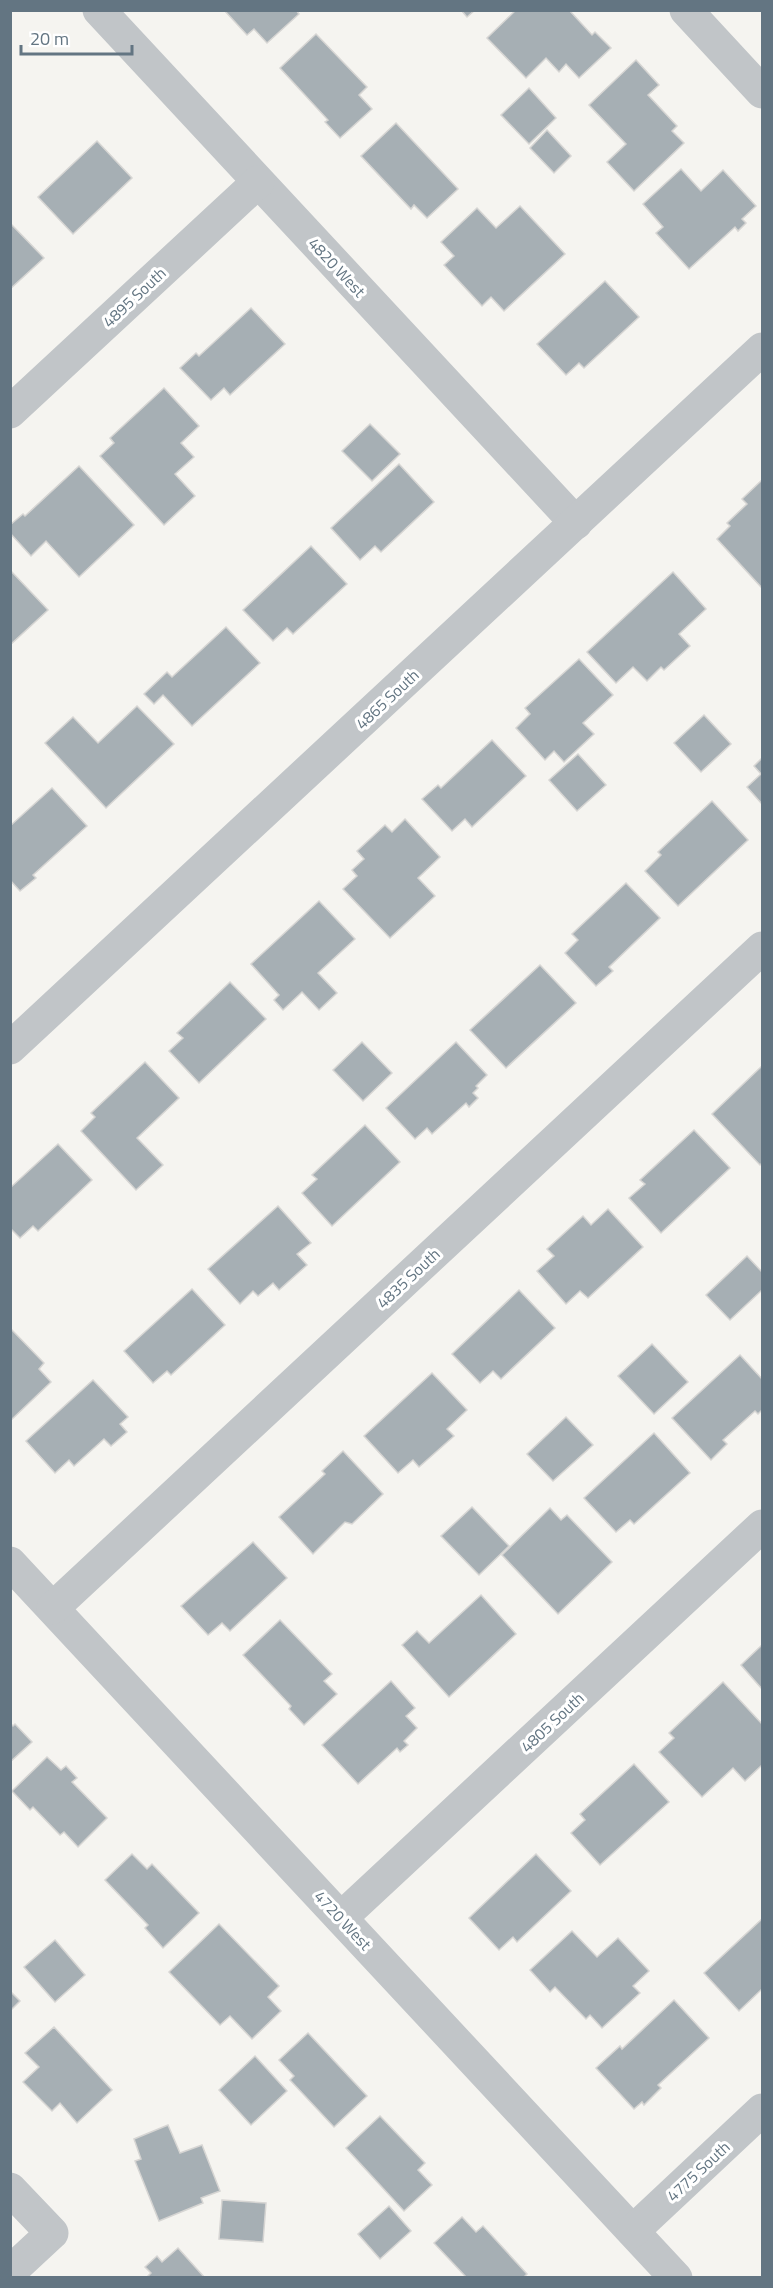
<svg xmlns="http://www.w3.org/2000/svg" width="773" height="2288" font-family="'Titillium Web',sans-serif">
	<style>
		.building { fill: #a6afb4; stroke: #d6d5d3; stroke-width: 1.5 }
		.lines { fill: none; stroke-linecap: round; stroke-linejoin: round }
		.minor { stroke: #c1c5c8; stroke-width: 33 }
		.tertiary { stroke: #c1c5c8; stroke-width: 33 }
		.labels { text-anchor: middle; stroke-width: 6; stroke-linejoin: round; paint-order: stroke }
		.street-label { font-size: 16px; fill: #637582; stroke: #fff }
	</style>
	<rect width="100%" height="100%" fill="#f5f4f0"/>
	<!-- building -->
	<g class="building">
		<polygon points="224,10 296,10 299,14 267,43 254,29 247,35"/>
		<polygon points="461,10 475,10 467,17"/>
		<polygon points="516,10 569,10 592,35 595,32 611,48 579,78 566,64 559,72 546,58 526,78 487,38"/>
		<polygon points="316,34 367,87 359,95 372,109 340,138 325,122 328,120 280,68"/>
		<polygon points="636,60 659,85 648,95 677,126 672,131 684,143 634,191 607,162 626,144 589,105"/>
		<polygon points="529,88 556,118 529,144 501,115"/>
		<polygon points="396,123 458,189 427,218 414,205 411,209 361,156"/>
		<polygon points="547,130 571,156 554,173 530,148"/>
		<polygon points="97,141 132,178 73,234 38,197"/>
		<polygon points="681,169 701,191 723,170 756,206 742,219 746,223 738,231 735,227 689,269 656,233 663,227 643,204"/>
		<polygon points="520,206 565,254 504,311 491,297 482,306 444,265 454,256 441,242 477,208 496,228"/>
		<polygon points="10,223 44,258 10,289"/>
		<polygon points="605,281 639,317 584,368 579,363 566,375 537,344"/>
		<polygon points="251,308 285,344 230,395 224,388 211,400 180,368 196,353 199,356"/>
		<polygon points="164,388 199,426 181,443 194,457 175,474 195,496 164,525 100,456 114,443 110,438"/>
		<polygon points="370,424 400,454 372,481 342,451"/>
		<polygon points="399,464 434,502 381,552 375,546 360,560 331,528"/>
		<polygon points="79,466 134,525 79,577 46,541 31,556 10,533 10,525 23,514 25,516"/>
		<polygon points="762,480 762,588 717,539 730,526 727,523 747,504 742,499"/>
		<polygon points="311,546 347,584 293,634 287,628 273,641 243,610"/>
		<polygon points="10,570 48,610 10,645"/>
		<polygon points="673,572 706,609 679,634 690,646 664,670 661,667 647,681 633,667 616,683 587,652"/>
		<polygon points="226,627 260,663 192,726 163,695 154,704 144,694 167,672 172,677"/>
		<polygon points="579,659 613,695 583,723 594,734 564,762 554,751 545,760 516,728 530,714 525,708"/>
		<polygon points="137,706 174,744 106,808 45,743 73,717 98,743"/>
		<polygon points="704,715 731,744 701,772 674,743"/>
		<polygon points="492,740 526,776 472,827 465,819 452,831 422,799 438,785 441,788"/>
		<polygon points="578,754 606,785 577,811 549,780"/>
		<polygon points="762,758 762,804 747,787 761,774 754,766"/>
		<polygon points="52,788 87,826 33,875 36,878 20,891 10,880 10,826"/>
		<polygon points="712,801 748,840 678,906 645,871 661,855 658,852"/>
		<polygon points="405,819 440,857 418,878 435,896 390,938 343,889 357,876 352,870 364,859 357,851 385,825 392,832"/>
		<polygon points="626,883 660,918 609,967 613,971 596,986 565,953 578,940 572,934"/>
		<polygon points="319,901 355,939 318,973 337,993 319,1010 302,992 283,1010 274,1000 279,995 251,964"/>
		<polygon points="540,965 576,1003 506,1068 470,1030"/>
		<polygon points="230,982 266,1019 199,1083 169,1051 183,1038 177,1033"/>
		<polygon points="362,1042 392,1073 363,1101 333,1070"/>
		<polygon points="456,1042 487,1075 476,1086 478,1088 473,1093 478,1098 469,1107 466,1103 432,1134 427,1128 415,1139 386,1108"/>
		<polygon points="145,1062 179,1098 137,1138 163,1165 136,1190 81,1131 95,1117 91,1113"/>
		<polygon points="762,1066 762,1163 760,1165 712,1114"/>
		<polygon points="365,1125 400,1162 332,1226 302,1193 317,1179 312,1175"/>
		<polygon points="694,1130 730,1168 661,1233 629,1198 645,1184 640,1180"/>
		<polygon points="58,1144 92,1180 38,1231 33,1226 20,1238 10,1228 10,1188"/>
		<polygon points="278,1206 311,1243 297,1254 307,1265 279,1290 273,1283 258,1296 253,1291 240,1304 208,1269"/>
		<polygon points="608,1209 643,1247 588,1298 580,1291 566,1304 537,1271 554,1256 547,1249 583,1216 591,1225"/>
		<polygon points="747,1256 762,1272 762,1290 730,1320 706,1295"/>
		<polygon points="192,1289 225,1325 171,1375 167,1371 153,1383 124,1351"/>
		<polygon points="519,1290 555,1328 501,1379 493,1371 480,1383 452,1354"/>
		<polygon points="10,1328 44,1363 39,1369 51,1382 10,1421"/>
		<polygon points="652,1344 688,1382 654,1414 618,1376"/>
		<polygon points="740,1355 762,1379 762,1410 758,1414 755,1411 723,1440 727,1444 711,1460 672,1418"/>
		<polygon points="432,1373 467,1410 447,1429 454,1436 419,1467 413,1460 398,1473 364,1436"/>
		<polygon points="93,1380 128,1417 120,1424 127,1432 111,1446 104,1439 74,1466 69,1460 55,1473 26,1441"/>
		<polygon points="566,1417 593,1445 553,1481 527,1454"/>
		<polygon points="654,1433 690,1473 634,1524 630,1520 616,1532 584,1498"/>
		<polygon points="343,1451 383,1494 352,1524 345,1522 313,1554 279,1517 325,1474 322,1471"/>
		<polygon points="472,1507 509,1546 479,1575 441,1536"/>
		<polygon points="550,1508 561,1520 567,1515 612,1562 558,1614 502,1555"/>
		<polygon points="253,1542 287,1578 230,1631 222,1623 208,1635 181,1606"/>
		<polygon points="481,1595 516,1634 449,1697 402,1645 417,1631 429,1643"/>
		<polygon points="280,1620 332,1674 324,1681 337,1694 304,1725 289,1709 291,1706 243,1655"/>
		<polygon points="762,1645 762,1689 741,1665"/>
		<polygon points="391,1681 415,1708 406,1716 417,1728 404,1741 408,1745 400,1752 397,1748 358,1784 322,1745"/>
		<polygon points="723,1682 762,1724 762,1765 745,1781 733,1768 702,1797 659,1752 674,1738 669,1733"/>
		<polygon points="10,1723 13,1726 15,1724 32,1742 10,1762"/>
		<polygon points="47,1757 61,1770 66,1766 77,1778 72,1782 107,1818 78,1847 64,1832 60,1835 33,1807 30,1810 12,1791"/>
		<polygon points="634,1764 669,1802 600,1865 571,1833 585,1820 580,1814"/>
		<polygon points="132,1854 147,1869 152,1864 199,1913 163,1948 145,1928 148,1925 105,1880"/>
		<polygon points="536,1854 571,1891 517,1942 513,1937 499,1950 469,1918"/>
		<polygon points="762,1919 762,1989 739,2011 704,1973"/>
		<polygon points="219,1924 279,1986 268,1997 281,2011 252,2039 230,2016 220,2025 169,1972"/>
		<polygon points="572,1931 597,1957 618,1938 649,1971 633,1986 640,1993 602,2028 590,2015 586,2019 555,1987 550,1992 530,1970"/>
		<polygon points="55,1940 85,1975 55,2002 24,1967"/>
		<polygon points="10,1991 20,2001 10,2011"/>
		<polygon points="674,2000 709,2038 658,2085 661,2088 644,2105 642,2102 634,2109 596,2068 620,2046 622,2049"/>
		<polygon points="54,2027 112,2090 77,2123 60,2103 52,2111 23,2082 39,2067 25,2053"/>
		<polygon points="308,2033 367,2096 334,2127 290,2080 294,2076 279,2060"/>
		<polygon points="255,2056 287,2091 251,2125 219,2090"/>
		<polygon points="380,2116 425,2163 418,2170 432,2185 404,2211 346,2148"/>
		<polygon points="168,2125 180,2153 202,2145 220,2191 201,2198 203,2203 159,2221 135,2161 141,2159 134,2139"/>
		<polygon points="222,2200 266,2203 263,2242 219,2239"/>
		<polygon points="389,2206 411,2231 380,2259 358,2234"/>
		<polygon points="462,2217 476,2232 483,2226 527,2274 523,2278 467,2278 434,2243"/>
		<polygon points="178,2248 205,2278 146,2278 151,2273 145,2267 157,2256 162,2262"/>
	</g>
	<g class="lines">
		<!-- minor -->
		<g class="minor">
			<polyline points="99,10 576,523"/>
			<polyline points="686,10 762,92"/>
			<polyline points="10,412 258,182"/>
			<polyline points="10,1563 676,2278"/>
			<polyline points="53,1608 762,948"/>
			<polyline points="341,1918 762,1526"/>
			<polyline points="10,2189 52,2233 10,2272"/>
			<polyline points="633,2231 762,2110"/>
		</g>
		<!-- tertiary -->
		<polyline class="tertiary" points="10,1048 762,349"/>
	</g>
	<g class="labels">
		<!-- street labels -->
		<g class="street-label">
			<text transform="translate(337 267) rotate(47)" y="6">4820 West</text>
			<text transform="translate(134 297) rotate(-43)" y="6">4895 South</text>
			<text transform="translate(387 699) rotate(-43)" y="6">4865 South</text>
			<text transform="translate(408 1278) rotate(-43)" y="6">4835 South</text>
			<text transform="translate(552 1722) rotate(-43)" y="6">4805 South</text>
			<text transform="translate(343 1920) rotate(47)" y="6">4720 West</text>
			<text transform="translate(698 2171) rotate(-43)" y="6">4775 South</text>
		</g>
	</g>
	<!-- border -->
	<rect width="773" height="2288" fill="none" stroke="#637582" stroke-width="24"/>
	<!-- scale -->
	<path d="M21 45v9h111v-9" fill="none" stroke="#637582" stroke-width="3"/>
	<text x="30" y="45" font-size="18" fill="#637582" stroke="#ffffff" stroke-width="4.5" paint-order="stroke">20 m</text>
</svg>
